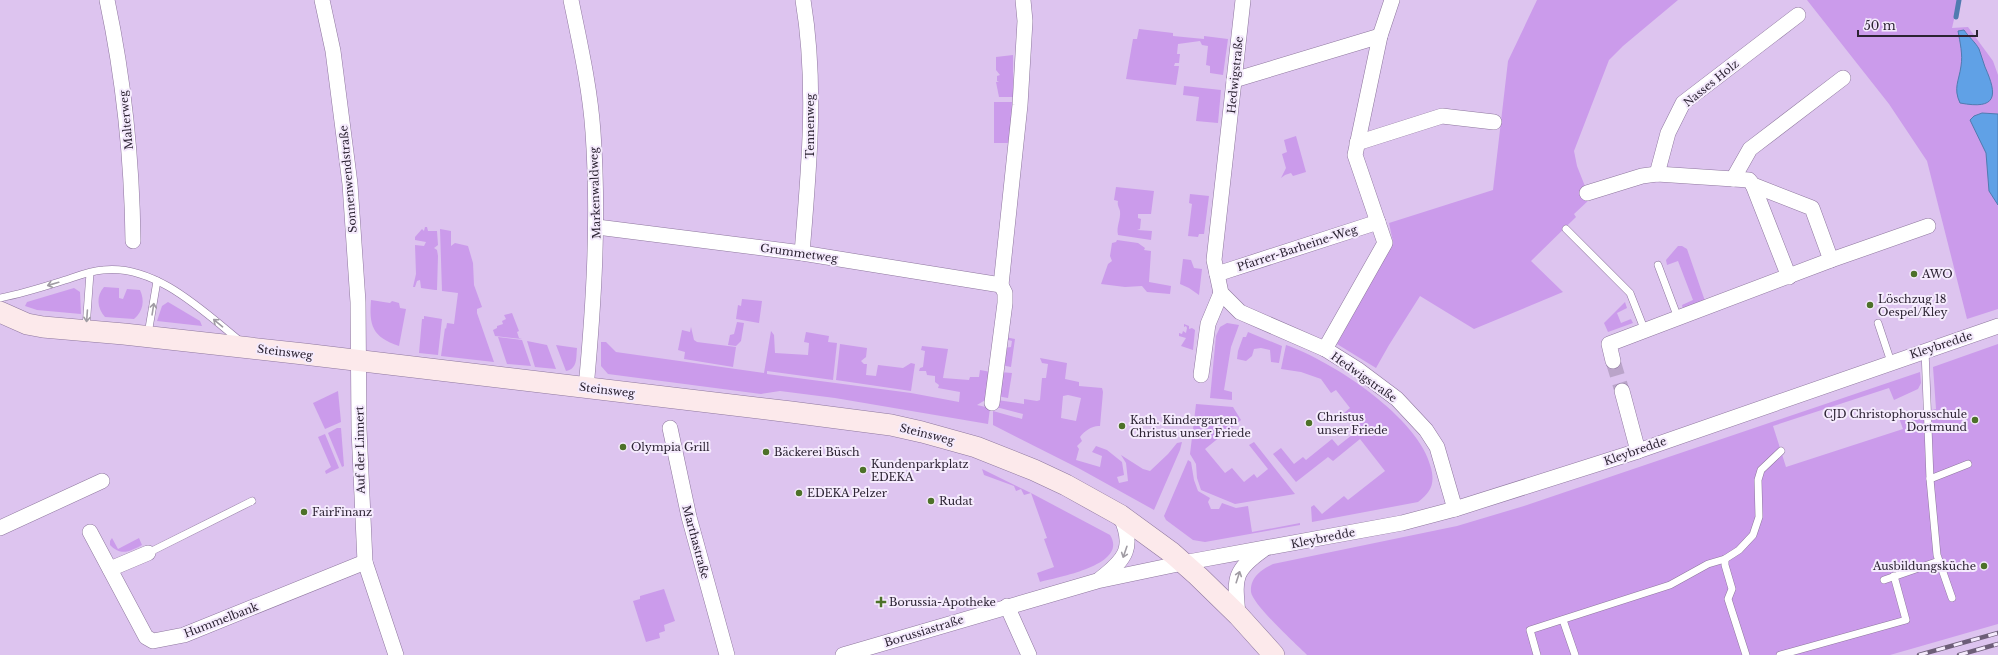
<svg xmlns="http://www.w3.org/2000/svg" width="1998" height="655" font-family="'Libre Baskerville',serif">
	<style>
		.green { fill: #cb9beb; fill-rule: evenodd }
		.water { fill: #60a1e6; stroke: #507bb0 }
		.lines { fill: none; stroke-linecap: round; stroke-linejoin: round }
		.stream { stroke: #507bb0; stroke-width: 5 }
		.minor-tunnel { stroke: #baa4c9; stroke-width: 15; stroke-dasharray: 15 8; stroke-linecap: butt }
		.service-casing { stroke: #8e779e; stroke-width: 8 }
		.minor-casing { stroke: #8e779e; stroke-width: 16 }
		.secondary-casing { stroke: #8e779e; stroke-width: 22 }
		.service { stroke: #fff; stroke-width: 7 }
		.minor { stroke: #fff; stroke-width: 15 }
		.secondary { stroke: #fce9eb; stroke-width: 21 }
		.rail-casing { stroke: #6d5e78; stroke-width: 4.5 }
		.rail { stroke: #f5ebfd; stroke-width: 3; stroke-dasharray: 9; stroke-linecap: butt }
		.oneway { stroke: #a09ca3 }
		.poi-dot { fill: #4d7129; stroke: #f5ebfd; stroke-width: 1.5 }
		.labels { text-anchor: middle; stroke-width: 4; stroke-linejoin: round; paint-order: stroke }
		.street-label { font-size: 11px; fill: #2c2333; stroke: #f5ebfd }
		.poi-label { font-size: 11px; fill: #2c2333; stroke: #f5ebfd; text-anchor: start }
	</style>
	<rect width="100%" height="100%" fill="#ddc4ef"/>
	<!-- green -->
	<g class="green">
		<polygon points="1537,0 1678,0 1623,46 1609,60 1574,151 1577,166 1590,199 1574,214 1576,217 1531,261 1563,292 1474,329 1420,296 1389,345 1376,368 1337,344 1393,242 1389,223 1493,190 1508,61"/>
		<polygon points="1807,0 1961,0 1958,2 1952,28 1968,27 1993,61 1998,75 1998,309 1967,319 1927,161 1889,104"/>
		<polygon points="1139,29 1173,33 1173,36 1204,39 1204,36 1228,39 1223,75 1210,73 1210,66 1206,65 1208,46 1202,45 1200,41 1178,44 1177,54 1180,54 1179,63 1175,63 1174,66 1179,66 1176,85 1126,79 1133,39 1137,39"/>
		<polygon points="1013,55 1013,97 999,97 996,82 999,82 997,81 997,76 1000,75 996,70 996,57"/>
		<polygon points="1184,86 1221,90 1218,123 1196,121 1199,97 1183,95"/>
		<polygon points="994,102 1012,102 1010,143 994,143"/>
		<polygon points="1296,136 1306,172 1293,176 1291,173 1285,175 1281,178 1286,168 1282,154 1287,152 1284,140"/>
		<path d="M1116,187L1154,191L1151,214H1138V218L1141,219L1140,229L1137,230L1152,231L1151,240L1118,235C1116,226 1121,220 1120,211C1119,207 1117,205 1118,201L1114,200Z"/>
		<polygon points="1190,194 1209,196 1204,234 1199,234 1198,237 1188,236 1192,204 1189,203"/>
		<polygon points="425,227 427,227 428,231 437,231 438,245 434,248 437,250 438,256 437,290 435,290 421,288 420,280 417,281 415,287 413,287 416,274 415,245 424,246 426,242 415,240 415,237 422,229 424,231"/>
		<polygon points="440,229 451,231 451,246 455,243 468,246 473,263 474,285 482,307 477,309 477,313 494,362 441,356 445,328 446,329 447,323 454,324 458,293 442,291"/>
		<polygon points="1117,240 1138,243 1145,248 1144,250 1151,251 1149,282 1171,286 1170,294 1147,292 1142,286 1125,287 1101,284 1108,264 1112,261 1110,256 1112,243 1116,242"/>
		<polygon points="1678,246 1682,246 1687,249 1705,301 1683,309 1682,305 1693,300 1678,261 1667,265 1666,260"/>
		<polygon points="1183,259 1191,260 1194,268 1202,269 1199,295 1189,288 1180,284"/>
		<path d="M104,287L119,288V298L123,299L127,289L140,290C145,301 143,311 134,319L105,317C97,308 96,296 104,287Z"/>
		<polygon points="74,288 80,292 81,314 37,310 25,306 27,302"/>
		<polygon points="742,299 762,301 759,323 736,319 738,305 741,306"/>
		<path d="M371,300L390,303L392,301L399,303L400,308L406,309L399,346C372,337 369,325 371,300Z"/>
		<polygon points="168,302 200,321 202,326 157,321 162,306"/>
		<polygon points="1625,302 1627,308 1617,313 1621,323 1631,319 1633,323 1608,332 1604,323"/>
		<polygon points="512,313 519,331 517,332 519,338 522,339 495,336 493,330 497,328 497,326 503,324 502,321 506,319 504,315"/>
		<polygon points="424,316 442,319 438,355 419,353 422,319 424,319"/>
		<polygon points="737,322 744,323 741,341 736,346 728,345 730,335 734,334"/>
		<polygon points="1227,323 1239,325 1231,347 1224,390 1232,392 1232,400 1210,398 1216,336 1220,327"/>
		<polygon points="1184,324 1189,326 1189,329 1192,328 1195,330 1193,350 1181,346 1186,338 1179,336 1179,333 1182,334 1183,331 1186,333 1187,328 1186,326 1184,327"/>
		<polygon points="691,327 694,340 697,342 736,347 733,367 684,359 685,352 678,350 682,330 690,332"/>
		<polygon points="771,331 774,335 775,353 808,355 809,343 804,342 806,332 829,336 828,342 837,343 833,380 767,371 767,374 911,393 959,402 960,392 938,388 939,385 935,382 935,376 927,375 926,371 919,371 920,368 923,367 925,351 921,350 922,346 948,349 943,378 969,380 970,377 979,377 980,370 991,372 987,399 977,405 990,408 988,424 835,398 780,391 761,394 608,374 601,366 601,342 606,342 616,352 764,373"/>
		<polygon points="1248,332 1282,346 1279,363 1271,362 1270,350 1261,348 1254,349 1252,356 1246,361 1237,359 1238,351 1243,337 1246,337"/>
		<polygon points="498,337 522,340 531,366 507,364"/>
		<polygon points="1005,337 1015,339 1011,367 1001,365 1004,348 1011,347 1012,341 1005,339"/>
		<polygon points="527,341 547,345 556,369 535,367"/>
		<polygon points="840,344 867,348 866,357 861,361 864,364 867,364 866,375 876,376 878,365 903,368 911,363 915,364 911,391 836,380"/>
		<path d="M1998,344V624L1890,655H1307C1296,644 1253,605 1251,592C1250,577 1262,569 1273,564L1457,526L1524,506L1920,372L1921,383L1918,389L1894,400L1889,388L1773,426L1786,467L1903,429L1899,418L1936,409L1933,367Z"/>
		<path d="M556,345L577,348C576,357 578,369 566,371Z"/>
		<path d="M1286,345C1332,361 1420,418 1431,468C1435,484 1431,492 1418,502L1312,522L1311,507L1314,505L1322,514L1344,496L1348,500L1385,471L1360,439L1333,461L1328,457L1296,482L1273,454L1281,448L1294,464L1303,457L1306,460L1332,439L1338,446L1357,431L1344,413L1350,408L1336,390L1331,393L1321,379L1301,372L1281,369Z"/>
		<path d="M1040,358L1067,363L1065,379L1079,382V386L1102,388L1103,392L1100,426C1093,425 1084,431 1080,437L1082,441L1077,446L1079,449L1076,460L1100,467L1102,456L1092,452L1096,446L1107,450L1122,462L1124,475L1117,477L1119,483L1128,481L1126,463L1121,455L1143,469L1150,471L1168,454L1177,443L1182,442L1180,450L1154,510L1080,469L993,425V411L1022,419L1023,414L996,407L997,400L1024,404V399L1037,401L1040,400L1042,378H1046L1048,364L1042,363ZM1068,395L1081,398L1076,421L1061,418L1063,396Z"/>
		<polygon points="1000,372 1012,373 1008,398 997,396"/>
		<polygon points="338,391 341,422 325,429 313,403"/>
		<polygon points="1196,404 1233,407 1241,420 1205,449 1225,473 1232,468 1244,482 1254,474 1257,478 1268,469 1249,445 1254,442 1295,494 1235,504 1201,490 1197,478 1196,464 1190,454"/>
		<polygon points="337,428 341,428 344,466 342,467 328,433"/>
		<polygon points="325,434 339,468 326,474 325,471 331,467 318,437"/>
		<polygon points="1188,460 1191,462 1194,480 1198,491 1210,498 1208,502 1211,509 1219,509 1222,503 1236,508 1248,506 1252,532 1300,523 1300,525 1205,542 1193,540 1166,520 1164,516"/>
		<path d="M982,469L1031,493L1110,535C1129,565 1058,577 1040,582L1037,573L1054,567L1044,539L1047,538L1031,493L1024,495L1021,489L1016,491L1014,486L984,475Z"/>
		<path d="M112,538L118,549L139,538L142,545C129,552 121,556 110,545V541Z"/>
		<polygon points="664,589 675,621 664,625 665,631 659,633 660,638 646,642 633,601 640,599 640,596"/>
	</g>
	<!-- water -->
	<g class="water">
		<path d="M1964,30C1968,36 1976,43 1979,49C1981,55 1983,61 1985,67C1998,96 1997,110 1960,103C1953,88 1959,81 1961,66C1963,55 1960,42 1958,31Z"/>
		<polygon points="1982,113 1998,114 1998,205 1989,191 1986,153 1970,120 1974,116"/>
	</g>
	<g class="lines">
		<!-- stream -->
		<polyline class="stream" points="1956,17 1959,0"/>
		<!-- minor-tunnel -->
		<polyline class="minor-tunnel" points="1613,361 1622,391"/>
		<!-- service casing -->
		<g class="service-casing">
			<g id="service">
				<polyline points="1566,229 1630,293 1645,331"/>
				<polyline points="1658,265 1678,318"/>
				<path d="M0,298C20,294 40,288 59,282C73,278 88,271 103,270C155,264 203,311 240,341"/>
				<polyline points="1878,323 1891,362"/>
				<polyline points="86,328 90,273"/>
				<polyline points="148,334 157,281"/>
				<polyline points="1925,350 1930,479 1937,555 1952,598"/>
				<polyline points="1930,479 1968,464"/>
				<polyline points="148,553 252,501"/>
				<polyline points="1725,559 1725,565 1732,589 1728,599 1746,655"/>
				<polyline points="1884,580 1939,561"/>
				<polyline points="1563,620 1575,655"/>
				<polyline points="1537,655 1530,630 1670,585 1708,564 1725,559 1739,550 1753,535 1759,517 1758,480 1761,470 1781,451"/>
				<polyline points="1780,655 1906,620 1894,576"/>
			</g>
		</g>
		<!-- minor casing -->
		<g class="minor-casing">
			<g id="minor">
				<path d="M107,0C124,80 132,160 133,241"/>
				<polyline points="322,0 333,51 350,184 358,302 359,429 365,562 396,655"/>
				<path d="M571,0C580,44 590,88 593,132C599,218 594,302 586,388"/>
				<polyline points="1243,0 1214,260 1221,293 1240,312 1325,349 1357,369 1397,399 1426,430 1437,447 1455,509"/>
				<polyline points="1234,80 1380,36"/>
				<polyline points="1357,143 1442,116 1494,122"/>
				<polyline points="1657,174 1668,133 1683,103 1798,15"/>
				<polyline points="1733,179 1750,149 1843,78"/>
				<polyline points="1753,185 1789,277"/>
				<polyline points="1587,193 1642,176 1657,174 1749,180 1753,185 1812,208 1831,260 1609,344 1613,361"/>
				<polyline points="597,227 802,253 1001,285"/>
				<path d="M802,253C809,169 817,84 803,0"/>
				<polyline points="1831,260 1928,226"/>
				<polyline points="1217,274 1378,222"/>
				<polyline points="1325,349 1385,243 1355,155 1380,36 1392,0"/>
				<polyline points="1201,375 1208,324 1221,293"/>
				<polyline points="1622,391 1638,451"/>
				<polyline points="992,403 1005,303 1005,293 1001,285 1020,105 1025,21 1023,0"/>
				<polyline points="670,428 689,517 727,655"/>
				<polyline points="0,528 102,481"/>
				<polyline points="90,532 146,637 153,641 184,635 365,562"/>
				<polyline points="110,569 148,553"/>
				<path d="M1100,579C1126,559 1135,547 1120,515"/>
				<polyline points="1007,606 1029,655"/>
				<path d="M1238,615C1235,579 1232,572 1263,550"/>
				<polyline points="843,655 1097,581 1183,563 1402,523 1455,509 1638,451 1998,326"/>
			</g>
		</g>
		<!-- secondary casing -->
		<g class="secondary-casing">
			<polyline id="secondary" points="0,312 27,324 43,327 124,334 304,354 791,412 891,425 922,432 976,447 1034,470 1066,485 1120,515 1172,553 1198,576 1238,615 1274,655"/>
		</g>
		<!-- service -->
		<use href="#service" class="service"/>
		<!-- minor -->
		<use href="#minor" class="minor"/>
		<!-- secondary -->
		<use href="#secondary" class="secondary"/>
		<!-- rail casing -->
		<g class="rail-casing">
			<g id="rail">
				<polyline points="1919,655 1998,633"/>
				<polyline points="1959,655 1998,644"/>
			</g>
		</g>
		<!-- rail -->
		<use href="#rail" class="rail"/>
	</g>
	<!-- one-way arrows -->
	<defs><path id="oneway-shaft" d="M-6 0H5M1.5-3L5.5 0L1.5 3" fill="none" stroke-width="1.6" stroke-linecap="round" stroke-linejoin="round"/></defs>
	<g class="oneway">
		<use href="#oneway-shaft" transform="translate(53 284) rotate(164)"/>
		<use href="#oneway-shaft" transform="translate(153 309) rotate(-81)"/>
		<use href="#oneway-shaft" transform="translate(87 316) rotate(94)"/>
		<use href="#oneway-shaft" transform="translate(218 323) rotate(-140)"/>
		<use href="#oneway-shaft" transform="translate(1125 552) rotate(109)"/>
		<use href="#oneway-shaft" transform="translate(1238 577) rotate(-72)"/>
	</g>
	<!-- markers -->
	<g class="poi-dot">
		<circle cx="1914" cy="274" r="4"/>
		<circle cx="1870" cy="305" r="4"/>
		<circle cx="1975" cy="420" r="4"/>
		<circle cx="1309" cy="423" r="4"/>
		<circle cx="1122" cy="426" r="4"/>
		<circle cx="623" cy="447" r="4"/>
		<circle cx="766" cy="452" r="4"/>
		<circle cx="863" cy="470" r="4"/>
		<circle cx="799" cy="493" r="4"/>
		<circle cx="931" cy="501" r="4"/>
		<circle cx="304" cy="512" r="4"/>
		<circle cx="1984" cy="566" r="4"/>
		<path d="M879 596h4v4h4v4h-4v4h-4v-4h-4v-4h4z"/>
	</g>
	<g class="labels">
		<!-- street labels -->
		<g class="street-label">
			<text transform="translate(1235 75) rotate(-84)" y="4">Hedwigstraße</text>
			<text transform="translate(1711 83) rotate(-39)" y="4">Nasses Holz</text>
			<text transform="translate(126 120) rotate(-96)" y="4">Malterweg</text>
			<text transform="translate(810 126) rotate(-90)" y="4">Tennenweg</text>
			<text transform="translate(348 179) rotate(-95)" y="4">Sonnenwendstraße</text>
			<text transform="translate(595 193) rotate(-92)" y="4">Markenwaldweg</text>
			<text transform="translate(1297 248) rotate(-18)" y="4">Pfarrer-Barheine-Weg</text>
			<text transform="translate(799 253) rotate(8)" y="4">Grummetweg</text>
			<text transform="translate(1941 345) rotate(-18)" y="4">Kleybredde</text>
			<text transform="translate(285 352) rotate(7)" y="4">Steinsweg</text>
			<text transform="translate(1364 377) rotate(35)" y="4">Hedwigstraße</text>
			<text transform="translate(607 390) rotate(7)" y="4">Steinsweg</text>
			<text transform="translate(927 434) rotate(14)" y="4">Steinsweg</text>
			<text transform="translate(360 450) rotate(-91)" y="4">Auf der Linnert</text>
			<text transform="translate(1635 451) rotate(-19)" y="4">Kleybredde</text>
			<text transform="translate(1323 538) rotate(-11)" y="4">Kleybredde</text>
			<text transform="translate(696 542) rotate(75)" y="4">Marthastraße</text>
			<text transform="translate(221 620) rotate(-21)" y="4">Hummelbank</text>
			<text transform="translate(924 631) rotate(-17)" y="4">Borussiastraße</text>
		</g>
		<!-- poi labels -->
		<g class="poi-label">
			<text x="1922" y="278">AWO</text>
			<text x="1878" y="303">Löschzug 18<tspan x="1878" dy="13">Oespel/Kley</tspan></text>
			<text x="1967" y="418" text-anchor="end">CJD Christophorusschule<tspan x="1967" dy="13">Dortmund</tspan></text>
			<text x="1317" y="421">Christus<tspan x="1317" dy="13">unser Friede</tspan></text>
			<text x="1130" y="424">Kath. Kindergarten<tspan x="1130" dy="13">Christus unser Friede</tspan></text>
			<text x="631" y="451">Olympia Grill</text>
			<text x="774" y="456">Bäckerei Büsch</text>
			<text x="871" y="468">Kundenparkplatz<tspan x="871" dy="13">EDEKA</tspan></text>
			<text x="807" y="497">EDEKA Pelzer</text>
			<text x="939" y="505">Rudat</text>
			<text x="312" y="516">FairFinanz</text>
			<text x="1976" y="570" text-anchor="end">Ausbildungsküche</text>
			<text x="889" y="606">Borussia-Apotheke</text>
		</g>
	</g>
	<!-- scale -->
	<path d="M1858 30v6h119v-6" fill="none" stroke="#2c2333" stroke-width="2"/>
	<text x="1864" y="30" font-size="12" fill="#2c2333" stroke="#f5ebfd" stroke-width="3" paint-order="stroke">50 m</text>
</svg>
